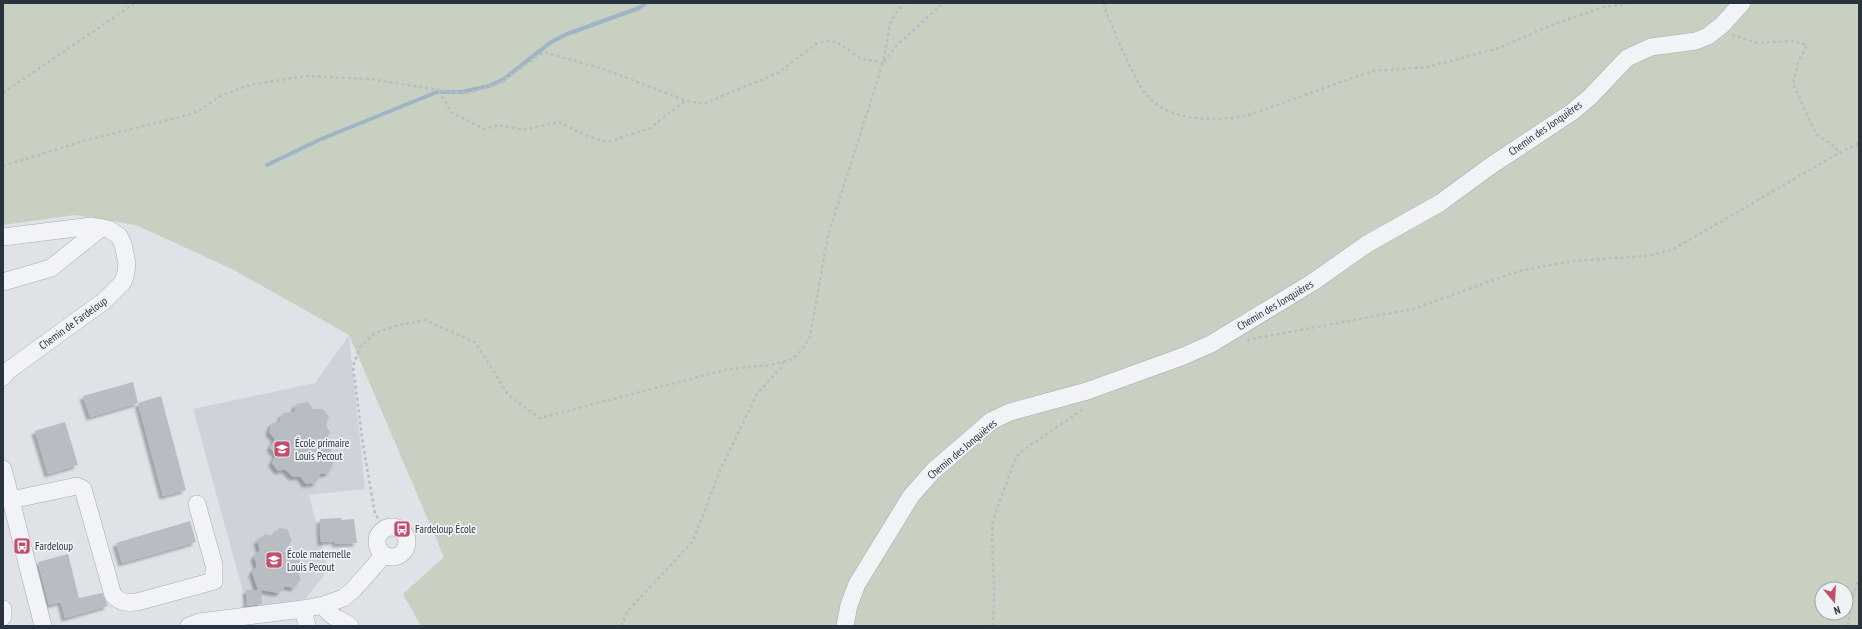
<svg xmlns="http://www.w3.org/2000/svg" width="1862" height="629" font-family="'PT Sans Narrow',sans-serif">
	<style>
		.built { fill: #cdd3d9 }
		.green { fill: #c7d0c1; fill-rule: evenodd }
		.lines { fill: none; stroke-linecap: round; stroke-linejoin: round }
		.stream { stroke: #9db5c4; stroke-width: 4 }
		.building { fill: #b7bdc3; filter: url(#shadow) }
		.minor-casing { stroke: #a5abb1; stroke-width: 18 }
		.path { stroke: #b9bdc2; stroke-width: 2.5; stroke-dasharray: 3 3; stroke-linecap: butt }
		.minor { stroke: #f1f3f6; stroke-width: 17 }
		.labels { text-anchor: middle; stroke-width: 3.5; stroke-linejoin: round; paint-order: stroke }
		.street-label { font-size: 11px; fill: #29333d; stroke: #eef2f5 }
		.poi-label { font-size: 11px; fill: #29333d; stroke: #eef2f5; text-anchor: start }
	</style>
	<defs>
		<filter id="shadow"><feDropShadow dx="-3.5" dy="3.5" stdDeviation="1" flood-color="#0004"/></filter>
	</defs>
	<rect width="100%" height="100%" fill="#dfe3e7"/>
	<!-- built -->
	<polygon class="built" points="349,335 365,489 309,495 328,570 301,605 248,610 193,409 315,383"/>
	<!-- green -->
	<path class="green" d="M3,3H1859V626H421L403,594L444,557L349,335L234,270L136,225L75,215L3,225ZM1822,589H1846V613H1822Z"/>
	<g class="lines">
		<!-- stream -->
		<polyline class="stream" points="267,165 319,140 437,92 462,92 489,86 504,79 551,42 567,34 639,8 646,3"/>
	</g>
	<!-- building -->
	<g class="building">
		<polygon points="133,382 138,403 90,417 83,396"/>
		<polygon points="161,396 186,490 163,496 138,403"/>
		<polygon points="308,402 313,409 323,409 329,417 326,425 330,432 326,440 332,448 329,455 334,462 329,473 320,474 316,483 306,484 300,476 293,477 285,469 278,471 272,463 276,454 270,448 275,439 269,432 272,423 279,422 283,413 294,412 296,404"/>
		<polygon points="65,422 78,465 48,474 35,431"/>
		<polygon points="341,518 342,520 354,519 357,543 336,544 335,541 321,542 320,519"/>
		<polygon points="190,521 196,542 122,563 116,543"/>
		<polygon points="279,528 287,529 292,541 283,552 296,554 302,565 297,571 301,579 294,588 285,586 279,593 261,590 262,604 247,606 246,590 258,590 252,572 257,566 254,557 260,550 257,541 265,534 273,536"/>
		<polygon points="68,554 79,598 102,593 108,606 65,618 61,602 49,605 38,562"/>
	</g>
	<g class="lines">
		<!-- minor casing -->
		<g class="minor-casing">
			<g id="minor">
				<polyline points="3,237 92,226 108,229 119,236 123,244 127,263 126,273 123,282 104,301 9,370 3,377"/>
				<polyline points="3,282 51,268 101,228"/>
				<polyline points="3,469 43,626"/>
				<path d="M11,500L77,486L83,489L113,595C121,603 126,603 137,602L214,581V565L197,504"/>
				<circle cx="392" cy="542" r="15"/>
				<path d="M324,605C329,618 340,618 350,626"/>
				<polyline points="3,609 3,617"/>
				<polyline points="303,609 307,626"/>
				<polyline points="189,626 200,622 303,609 324,605 343,598 352,591 384,555"/>
				<polyline points="845,626 849,605 857,584 911,496 933,471 991,421 1010,412 1087,391 1181,357 1211,344 1313,282 1367,244 1440,203 1489,167 1572,112 1590,97 1627,58 1651,47 1696,41 1708,36 1722,25 1742,3"/>
			</g>
		</g>
		<!-- path -->
		<g class="path">
			<path d="M1104,3L1106,12C1117,36 1126,62 1139,84C1160,122 1209,122 1246,116L1372,71L1428,67L1499,48L1554,24L1604,7L1631,3"/>
			<polyline points="1732,35 1758,43 1792,41 1807,45 1798,63 1793,84 1816,134 1834,146 1839,153"/>
			<polyline points="439,91 451,112 484,129 499,125 523,130 559,122 587,136 608,142 650,128 685,101"/>
			<polyline points="3,93 135,3"/>
			<polyline points="3,166 83,141 188,115 200,110 222,95 250,85 306,76 370,79 465,94 500,83 544,52 609,71 684,100 703,104 778,73 816,44 827,41 837,42 860,58 883,63 891,20 904,3"/>
			<polyline points="1247,340 1413,309 1519,271 1571,261 1646,256 1672,250 1839,153 1859,143"/>
			<polyline points="385,528 375,514 363,445 353,366 360,347 375,333 399,325 425,320 476,343 508,395 540,418 729,369 770,365 791,360 801,351 810,337 828,235 883,63 897,45 943,3"/>
			<polyline points="621,626 627,612 693,541 721,468 757,394 781,368 784,361"/>
			<polyline points="993,626 994,592 992,539 993,520 1016,457 1023,450 1085,408"/>
			<polyline points="1848,626 1851,602 1859,578"/>
		</g>
		<!-- minor -->
		<use href="#minor" class="minor"/>
	</g>
	<!-- icons -->
	<defs>
		<g id="school-square" transform="scale(0.9)"><rect x="-9" y="-9" width="18" height="18" rx="4" fill="#c24e6e" stroke="#eef2f5"/><path d="M0-5L7-2L0 1L-7-2ZM-4 1L0 2.5L4 1V4Q0 6-4 4Z" fill="#fff"/></g>
		<g id="bus-square" transform="scale(0.9)"><rect x="-9" y="-9" width="18" height="18" rx="4" fill="#c24e6e" stroke="#eef2f5"/><path d="M-5-6H5V4H4V6H2V4H-2V6H-4V4H-5ZM-3.5-4V0h7V-4ZM-3.5 1.2v1.5H-2V1.2ZM2 1.2v1.5H3.5V1.2Z" fill="#fff"/></g>
	</defs>
	<g fill-rule="evenodd">
		<use href="#school-square" x="282" y="449"/>
		<use href="#bus-square" x="402" y="529"/>
		<use href="#bus-square" x="22" y="546"/>
		<use href="#school-square" x="274" y="560"/>
	</g>
	<g class="labels">
		<!-- street labels -->
		<g class="street-label">
			<text transform="translate(1545 128) rotate(-35)" y="4">Chemin des Jonquières</text>
			<text transform="translate(1275 305) rotate(-31)" y="4">Chemin des Jonquières</text>
			<text transform="translate(73 323) rotate(-36)" y="4">Chemin de Fardeloup</text>
			<text transform="translate(962 449) rotate(-40)" y="4">Chemin des Jonquières</text>
		</g>
		<!-- poi labels -->
		<g class="poi-label">
			<text x="295" y="447">École primaire<tspan x="295" dy="13">Louis Pecout</tspan></text>
			<text x="415" y="533">Fardeloup École</text>
			<text x="35" y="550">Fardeloup</text>
			<text x="287" y="558">École maternelle<tspan x="287" dy="13">Louis Pecout</tspan></text>
		</g>
	</g>
	<!-- border -->
	<rect width="1862" height="629" fill="none" stroke="#29333d" stroke-width="8"/>
	<!-- north arrow -->
	<g transform="translate(1834 601) rotate(162)"><circle r="19" fill="#eef2f5" stroke="#9fa6ab"/>
	<path d="M0-3L7 15L0 10L-7 15Z" fill="#c24e6e"/>
	<text y="-6" font-size="11" font-weight="bold" text-anchor="middle" fill="#29333d">N</text>
	</g>
</svg>
